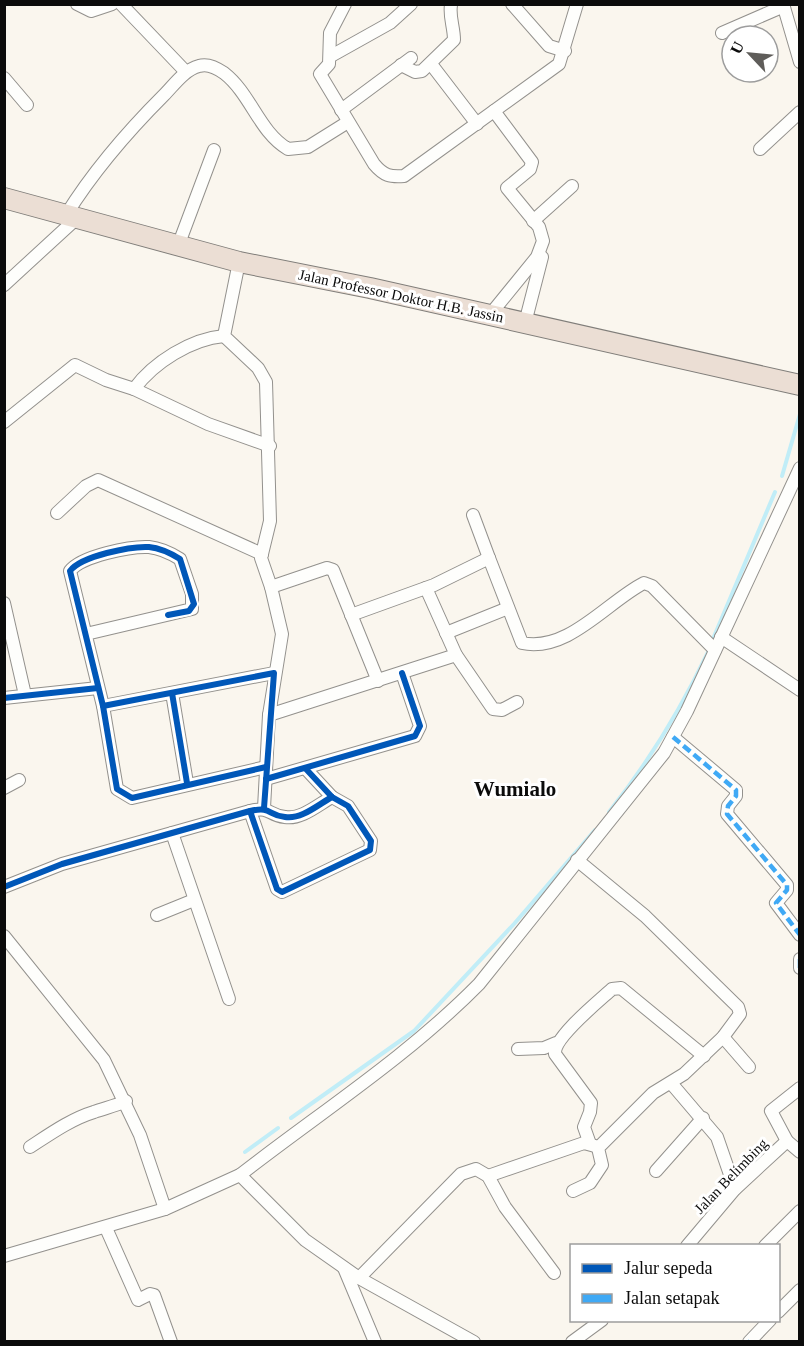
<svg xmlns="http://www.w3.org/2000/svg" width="804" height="1346" font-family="Georgia,serif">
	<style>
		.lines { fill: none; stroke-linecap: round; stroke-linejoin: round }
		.stream { stroke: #c1edf7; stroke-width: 4 }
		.minor-casing { stroke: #93918d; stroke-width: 14 }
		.trunk-casing { stroke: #807e7a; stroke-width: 22 }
		.minor { stroke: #fefefc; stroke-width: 12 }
		.trunk { stroke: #ebded4; stroke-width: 20 }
		.quiet { stroke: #3fa9f5; stroke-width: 4.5; stroke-dasharray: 9 4.5; stroke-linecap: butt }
		.cycleway-casing { stroke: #fff; stroke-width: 10 }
		.cycleway { stroke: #0057b8; stroke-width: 6 }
		.labels { text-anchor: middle; stroke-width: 6; stroke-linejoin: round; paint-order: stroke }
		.street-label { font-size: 15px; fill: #0b0b0b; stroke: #fff }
		.district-label { font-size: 21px; font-weight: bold; fill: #0b0b0b; stroke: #fff }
	</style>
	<rect width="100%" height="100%" fill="#faf6ee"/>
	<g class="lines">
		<!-- stream -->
		<g class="stream">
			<polyline points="782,476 800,414"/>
			<polyline points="713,639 775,492"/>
			<path d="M609,812C649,762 682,707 709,650"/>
			<polyline points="291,1118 414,1031 514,924 595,830"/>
			<polyline points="245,1152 278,1128"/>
		</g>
		<!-- minor casing -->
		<g class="minor-casing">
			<g id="minor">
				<polyline points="77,4 91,11 112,4"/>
				<polyline points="121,4 186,72"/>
				<path d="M345,4L330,33L329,64L320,74L374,164C384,176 390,177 404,176L559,64L577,4"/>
				<polyline points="512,4 549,46 565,51"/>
				<polyline points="783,4 800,62"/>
				<polyline points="722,33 784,6"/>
				<polyline points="331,56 390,23 411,4"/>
				<polyline points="431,64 477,124"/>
				<path d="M401,65L415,72L422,71L454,40C454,27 449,17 451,5"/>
				<polyline points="4,78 27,105"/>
				<polyline points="341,110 411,58"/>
				<polyline points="760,149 800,112"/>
				<path d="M66,215C94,170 127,132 164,95C174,85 184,70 199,66C208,63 217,68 224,73C251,94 259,132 288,149L308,147L348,122"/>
				<polyline points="533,221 572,186"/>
				<polyline points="178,246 214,150"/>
				<polyline points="239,262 224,336 258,368 266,382 270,521 261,558 271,587"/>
				<polyline points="4,285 77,218"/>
				<polyline points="489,316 537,257 543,241 539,227 507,188 530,169 532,162 494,111"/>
				<polyline points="525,323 542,257"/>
				<path d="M224,336C191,339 154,362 134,389L208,424L270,446"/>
				<polyline points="4,422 75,365 106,380 134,389"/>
				<polyline points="57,513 86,486 98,480 262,554"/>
				<polyline points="473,515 489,558"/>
				<polyline points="426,588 456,655"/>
				<polyline points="4,603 25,695"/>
				<path d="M351,615L434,585L489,558L522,643C568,653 608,601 644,583L652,586L715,650"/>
				<polyline points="446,633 508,608"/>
				<path d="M86,634L192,609V594L180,559C172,554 159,548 149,547C131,546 81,556 70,571L103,706L117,789L132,798L266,767"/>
				<polyline points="721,637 800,690"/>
				<polyline points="172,693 187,783"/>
				<polyline points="4,698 98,688"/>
				<polyline points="103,706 274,673"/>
				<polyline points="269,715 456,655 493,709 502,710 517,702"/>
				<polyline points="673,737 736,790 736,796 728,806 727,814 787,885 787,890 776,903 800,935"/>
				<polyline points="266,779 415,736 420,726 402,673"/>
				<polyline points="4,788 19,780"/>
				<polyline points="264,808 269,715 282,634 271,587 327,568 333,570 378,681"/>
				<polyline points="250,811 277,889 282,892 370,850 371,841 348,806 332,797 306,769"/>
				<polyline points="172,833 229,999"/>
				<path d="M4,887L62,864L250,811C272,806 267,815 285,817C301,820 319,804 332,797"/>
				<polyline points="157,915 194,900"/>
				<polyline points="4,936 104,1060 140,1135 165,1209 240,1175 305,1240 359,1278 474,1342"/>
				<polyline points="800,959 800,968"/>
				<polyline points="723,1037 749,1067"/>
				<polyline points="518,1049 544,1048 556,1043"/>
				<polyline points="671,1083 717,1137 735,1189"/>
				<polyline points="800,1088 771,1111 787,1141 800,1152"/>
				<path d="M590,1144L584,1127L590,1112L591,1103L555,1054C553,1038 599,1001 612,989L621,988L704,1056"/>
				<path d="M30,1147C50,1134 71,1119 94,1112C105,1108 115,1106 126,1101"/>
				<polyline points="656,1171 703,1118"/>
				<path d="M240,1175C321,1112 407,1057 479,984L664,753L687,711L800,468"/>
				<polyline points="488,1176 584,1143 595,1146"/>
				<polyline points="573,1191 590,1183 602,1165 598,1148 653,1093 684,1074 723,1037 740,1014 738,1007 645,916 577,860"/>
				<polyline points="106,1228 138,1300 150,1294 154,1295 171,1342"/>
				<polyline points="687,1246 735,1189 787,1141"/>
				<polyline points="765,1246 800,1211"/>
				<polyline points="4,1256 165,1209"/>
				<polyline points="344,1268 375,1342"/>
				<polyline points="359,1278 461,1174 476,1169 488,1176 505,1207 554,1273"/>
				<polyline points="778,1312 800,1290"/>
				<polyline points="572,1342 602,1320"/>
				<polyline points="749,1342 770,1320"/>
			</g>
		</g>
		<!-- trunk casing -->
		<g class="trunk-casing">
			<polyline id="trunk" points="4,198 239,262 370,288 800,385"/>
		</g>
		<!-- minor -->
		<use href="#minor" class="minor"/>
		<!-- trunk -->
		<use href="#trunk" class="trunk"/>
		<!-- quiet -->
		<g class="quiet">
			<polyline points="673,737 736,790 736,796 728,806 727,814 787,885 787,890 776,903 800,935"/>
			<polyline points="800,959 800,968"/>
			<polyline points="749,1342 750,1341"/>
		</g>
		<!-- cycleway casing -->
		<g class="cycleway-casing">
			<g id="cycleway">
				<path d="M168,615L189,611L194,604L180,559C172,554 159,548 149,547C131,546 81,556 70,571L103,706L117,789L132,798L266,767"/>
				<polyline points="172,693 187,783"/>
				<polyline points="4,698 98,688"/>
				<polyline points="103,706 274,673 264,808"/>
				<polyline points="266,779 415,736 420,726 402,673"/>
				<polyline points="250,811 277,889 282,892 370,850 371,841 348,806 332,797 306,769"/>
				<path d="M4,887L62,864L250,811C272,806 267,815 285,817C301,820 319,804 332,797"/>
			</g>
		</g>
		<!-- cycleway -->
		<use href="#cycleway" class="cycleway"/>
	</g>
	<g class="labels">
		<!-- street labels -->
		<g class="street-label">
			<text transform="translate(401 296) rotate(12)" y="5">Jalan Professor Doktor H.B. Jassin</text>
			<text transform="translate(731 1176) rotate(-46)" y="5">Jalan Belimbing</text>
		</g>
		<!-- district labels -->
		<g class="district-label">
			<text x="515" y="796">Wumialo</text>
		</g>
	</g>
	<!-- border -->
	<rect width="804" height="1346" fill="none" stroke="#0b0b0b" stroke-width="12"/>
	<!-- legend -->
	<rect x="570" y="1244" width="210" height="78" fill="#ffffff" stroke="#9d9d9d" stroke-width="1.5"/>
	<rect x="582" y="1264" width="30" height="9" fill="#0057b8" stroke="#9d9d9d" stroke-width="1.5"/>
	<text x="624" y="1274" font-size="18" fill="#0b0b0b">Jalur sepeda</text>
	<rect x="582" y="1294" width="30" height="9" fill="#3fa9f5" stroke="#9d9d9d" stroke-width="1.5"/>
	<text x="624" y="1304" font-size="18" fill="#0b0b0b">Jalan setapak</text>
	<!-- north arrow -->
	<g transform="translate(750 54) rotate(296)"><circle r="28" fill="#ffffff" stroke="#9d9d9d" stroke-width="1.5"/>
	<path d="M0-4.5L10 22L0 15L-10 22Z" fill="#5f5d5a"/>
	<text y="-9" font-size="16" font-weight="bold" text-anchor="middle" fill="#0b0b0b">U</text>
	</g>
</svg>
